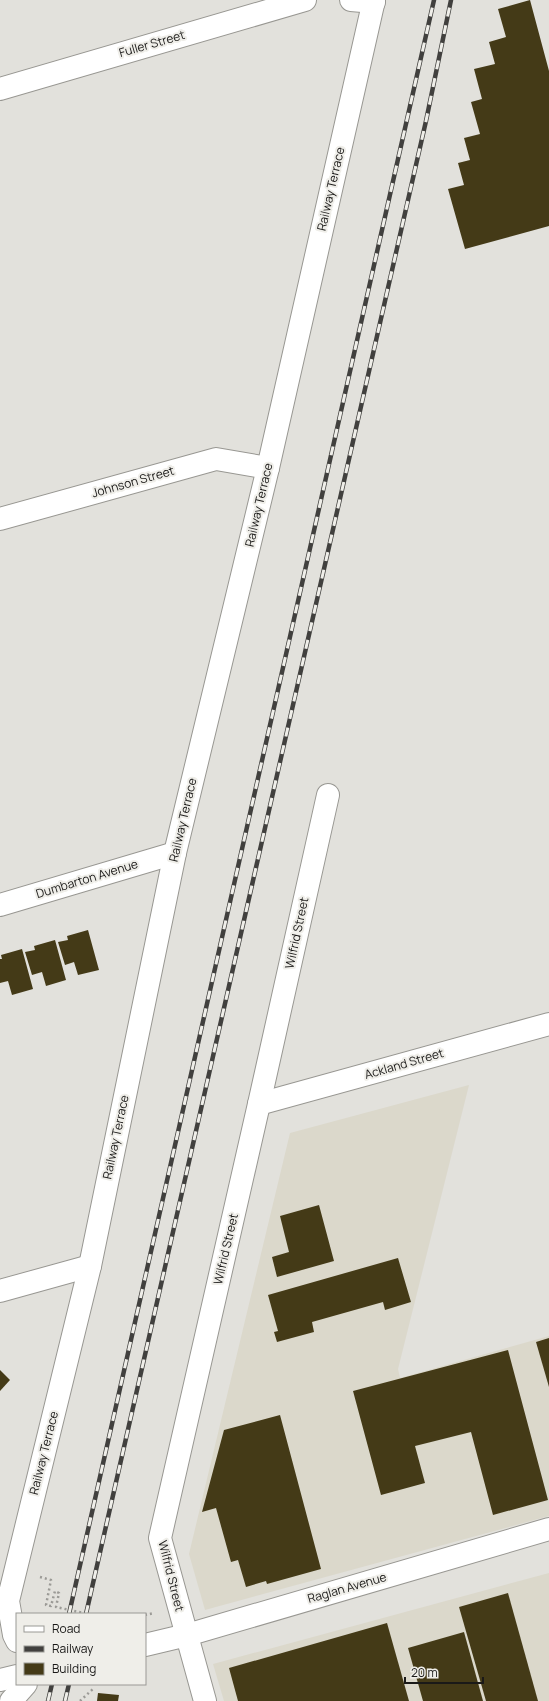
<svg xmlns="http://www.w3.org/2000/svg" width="549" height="1701" font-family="Manrope,sans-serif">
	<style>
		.built { fill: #dbd8cb }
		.building { fill: #443a17 }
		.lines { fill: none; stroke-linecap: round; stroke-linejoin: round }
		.minor-casing { stroke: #989792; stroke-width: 24 }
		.tertiary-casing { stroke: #989792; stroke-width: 24 }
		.path { stroke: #9b9a96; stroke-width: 2.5; stroke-dasharray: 2 3; stroke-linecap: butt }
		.minor { stroke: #fff; stroke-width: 22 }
		.tertiary { stroke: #fff; stroke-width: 22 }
		.rail-casing { stroke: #41403e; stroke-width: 4.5 }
		.rail { stroke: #efeee9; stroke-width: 3; stroke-dasharray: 9; stroke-linecap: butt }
		.labels { text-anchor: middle; stroke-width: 4; stroke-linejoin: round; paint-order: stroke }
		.street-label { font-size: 12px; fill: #1a1918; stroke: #efeee9 }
	</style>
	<rect width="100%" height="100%" fill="#e2e1dc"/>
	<!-- built -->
	<g class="built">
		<polygon points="469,1085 398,1369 400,1378 549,1336 549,1516 205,1610 189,1554 290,1133"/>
		<polygon points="549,1573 549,1701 224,1701 213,1664"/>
	</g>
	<!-- building -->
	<g class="building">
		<polygon points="530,0 549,71 549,226 465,249 448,189 464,185 458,163 470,160 464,138 480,134 471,102 482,99 474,69 495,64 489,42 506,37 498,9"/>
		<polygon points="88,930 99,970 78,975 74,962 65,965 58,942 68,940 67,936"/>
		<polygon points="55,940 66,980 46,986 42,972 32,975 25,952 35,950 34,946"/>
		<polygon points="22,949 33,989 12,995 8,981 0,983 0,959 2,959 1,955"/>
		<polygon points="319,1205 334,1261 277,1277 272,1257 289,1252 280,1216"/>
		<polygon points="398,1258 411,1302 385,1310 383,1302 312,1322 314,1332 277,1342 274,1332 278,1331 268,1295"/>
		<polygon points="549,1338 549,1387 536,1342"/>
		<polygon points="508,1350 548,1500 493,1515 471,1432 415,1446 425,1483 381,1495 353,1391"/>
		<polygon points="0,1370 10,1380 0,1391"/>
		<polygon points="280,1415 321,1569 267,1584 266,1581 246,1587 238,1560 231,1562 216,1508 202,1512 224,1430"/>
		<polygon points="508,1593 538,1701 486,1701 459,1607"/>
		<polygon points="387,1623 409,1701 238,1701 229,1668"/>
		<polygon points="464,1632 483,1701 423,1701 408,1648"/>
		<polygon points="98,1693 119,1695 118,1701 97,1701"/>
	</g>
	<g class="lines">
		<!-- minor casing -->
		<g class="minor-casing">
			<g id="minor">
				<polyline points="351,0 374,2"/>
				<polyline points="0,89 305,0"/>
				<polyline points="0,519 216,459 268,468"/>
				<polyline points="0,905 175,853"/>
				<polyline points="259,1104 549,1024"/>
				<polyline points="0,1291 90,1266"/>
				<polyline points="17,1641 14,1635 8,1601 90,1266 175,853 268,468 374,0"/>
				<polyline points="11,1701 26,1684"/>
				<polyline points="205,1701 160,1538 259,1104 328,795"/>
			</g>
		</g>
		<!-- tertiary casing -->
		<g class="tertiary-casing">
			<g id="tertiary">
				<polyline points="145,1645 187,1635 549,1529"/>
				<polyline points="0,1680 17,1676"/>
			</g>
		</g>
		<!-- path -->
		<g class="path">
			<polyline points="40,1577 51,1580 46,1605 51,1606 55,1591 59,1593 56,1607 88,1614"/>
			<polyline points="145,1615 154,1613"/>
			<polyline points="80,1701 94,1688"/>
		</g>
		<!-- minor -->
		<use href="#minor" class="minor"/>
		<!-- tertiary -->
		<use href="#tertiary" class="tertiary"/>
		<!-- rail casing -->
		<g class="rail-casing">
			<g id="rail">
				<polyline points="69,1614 434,0"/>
				<polyline points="86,1614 426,121 451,0"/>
				<polyline points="48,1701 52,1684"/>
				<polyline points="65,1701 69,1684"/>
			</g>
		</g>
		<!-- rail -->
		<use href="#rail" class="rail"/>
	</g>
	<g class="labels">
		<!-- street labels -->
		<g class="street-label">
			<text transform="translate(152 44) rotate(-16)" y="4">Fuller Street</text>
			<text transform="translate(331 189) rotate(-77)" y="4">Railway Terrace</text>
			<text transform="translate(133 482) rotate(-16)" y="4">Johnson Street</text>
			<text transform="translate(259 505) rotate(-77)" y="4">Railway Terrace</text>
			<text transform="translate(183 820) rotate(-77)" y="4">Railway Terrace</text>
			<text transform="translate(87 879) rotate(-17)" y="4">Dumbarton Avenue</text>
			<text transform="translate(297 933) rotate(-78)" y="4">Wilfrid Street</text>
			<text transform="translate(404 1064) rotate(-16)" y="4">Ackland Street</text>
			<text transform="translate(116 1137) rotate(-78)" y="4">Railway Terrace</text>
			<text transform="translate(226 1249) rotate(-77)" y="4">Wilfrid Street</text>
			<text transform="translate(44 1453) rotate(-76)" y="4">Railway Terrace</text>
			<text transform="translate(171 1576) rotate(76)" y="4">Wilfrid Street</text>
			<text transform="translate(347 1588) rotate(-16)" y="4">Raglan Avenue</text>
		</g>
	</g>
	<!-- legend -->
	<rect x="16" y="1613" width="130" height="72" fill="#efeee9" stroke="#9a9995"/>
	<rect x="24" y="1626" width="20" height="6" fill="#ffffff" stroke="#9a9995"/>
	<text x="52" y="1633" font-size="12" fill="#1a1918">Road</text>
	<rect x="24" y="1646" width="20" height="6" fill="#41403e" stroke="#9a9995"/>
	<text x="52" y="1653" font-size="12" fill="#1a1918">Railway</text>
	<rect x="24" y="1663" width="20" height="12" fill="#443a17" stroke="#9a9995"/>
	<text x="52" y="1673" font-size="12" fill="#1a1918">Building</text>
	<!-- scale -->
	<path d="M405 1677v6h78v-6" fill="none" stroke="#1a1918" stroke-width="2"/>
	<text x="411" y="1677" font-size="12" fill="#1a1918" stroke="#efeee9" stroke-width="3" paint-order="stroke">20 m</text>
</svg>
